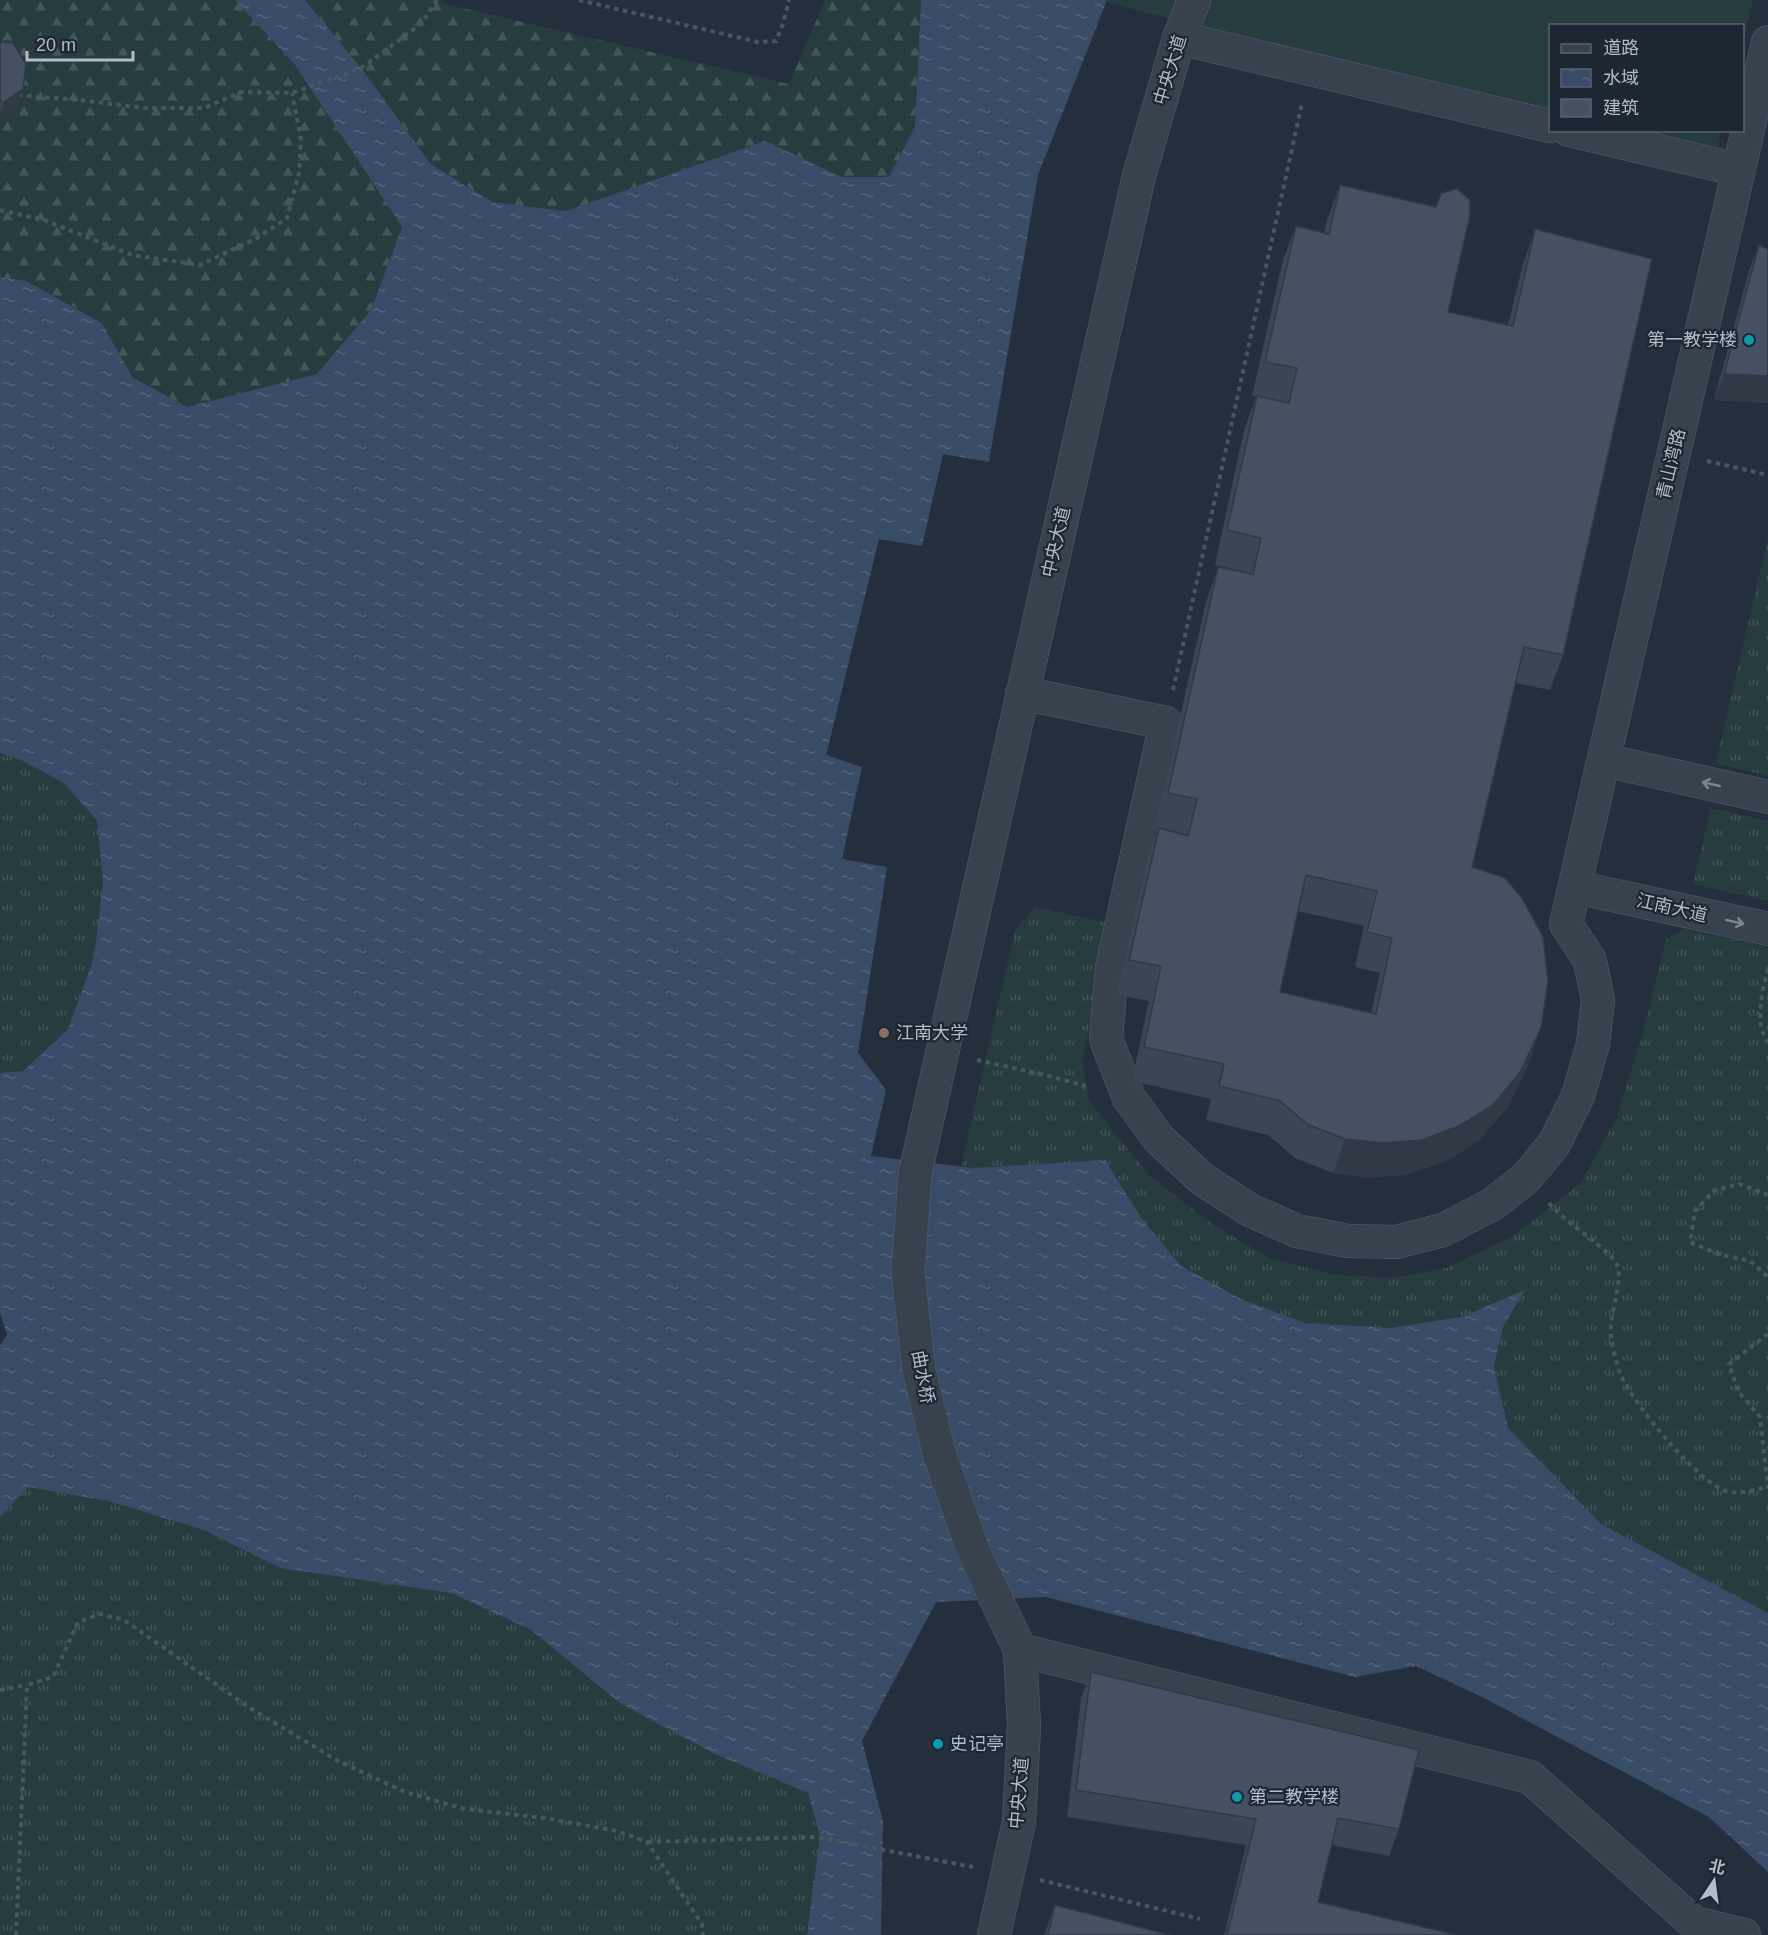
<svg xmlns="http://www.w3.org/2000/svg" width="1768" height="1935" font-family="Helvetica,'Noto Sans SC',sans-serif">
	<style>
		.grass { fill: url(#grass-tufts) }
		.forest { fill: url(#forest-firs) }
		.garden { fill: #263c3f }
		.water { fill: url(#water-ripples) }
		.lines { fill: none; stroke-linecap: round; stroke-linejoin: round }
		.minor-casing { stroke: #565f6c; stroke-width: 34 }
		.path { stroke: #44595c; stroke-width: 4; stroke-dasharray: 4.5 4.5; stroke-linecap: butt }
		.minor { stroke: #38414e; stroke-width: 33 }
		.wall { fill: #3b4654; fill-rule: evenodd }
		.shaded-wall { fill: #303945 }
		.building { fill: #455162; stroke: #303945; stroke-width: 1.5; fill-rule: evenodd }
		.oneway { stroke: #7c8592 }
		.culture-dot { fill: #0f9aa8; stroke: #1d2633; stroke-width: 2 }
		.education-dot { fill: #8d6e63; stroke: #1d2633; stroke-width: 2 }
		.labels { text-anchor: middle; stroke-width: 4.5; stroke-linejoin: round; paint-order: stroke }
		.street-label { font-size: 18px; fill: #b4bcc9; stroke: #1d2633 }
		.poi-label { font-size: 18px; fill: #b4bcc9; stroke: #1d2633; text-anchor: start }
	</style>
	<defs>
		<pattern id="grass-tufts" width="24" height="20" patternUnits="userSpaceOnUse" patternTransform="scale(1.5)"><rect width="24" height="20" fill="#263c3f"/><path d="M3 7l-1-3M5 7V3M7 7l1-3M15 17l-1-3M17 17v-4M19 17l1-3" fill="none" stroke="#435659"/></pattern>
		<pattern id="forest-firs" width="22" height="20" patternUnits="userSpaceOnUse" patternTransform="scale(1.5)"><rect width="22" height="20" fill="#263c3f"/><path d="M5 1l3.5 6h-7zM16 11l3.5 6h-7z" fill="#435659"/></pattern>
		<pattern id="water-ripples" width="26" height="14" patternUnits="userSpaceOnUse" patternTransform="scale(1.5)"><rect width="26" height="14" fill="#394c67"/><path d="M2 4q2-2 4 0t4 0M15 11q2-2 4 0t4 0" fill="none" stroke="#53647b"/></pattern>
	</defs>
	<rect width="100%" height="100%" fill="#242f3e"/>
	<!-- grass -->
	<g class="grass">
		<polygon points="1768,537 1768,776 1716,763"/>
		<polygon points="0,753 19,759 64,783 97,821 103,881 94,957 68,1029 23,1071 0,1073"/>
		<polygon points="1711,808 1768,821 1768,901 1693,884"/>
		<polygon points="1035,907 1113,924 1082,1060 1089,1100 1113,1131 1150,1176 1213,1225 1271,1259 1337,1275 1392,1278 1446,1268 1511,1237 1581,1183 1617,1117 1642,1035 1666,940 1684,929 1768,947 1768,1625 1583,1520 1342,1334 1261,1319 960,1171 1015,931"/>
		<polygon points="28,1487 108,1501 204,1530 280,1568 451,1593 531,1630 621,1704 713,1753 808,1793 820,1835 807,1935 0,1935 0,1517"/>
	</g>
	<!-- forest -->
	<g class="forest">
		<polygon points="0,0 235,0 295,65 402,227 371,310 317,374 187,407 131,377 102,322 26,281 0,277"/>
		<polygon points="304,0 440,0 445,4 789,84 825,0 921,0 915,127 890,177 842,177 765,141 566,211 492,202 431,163"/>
	</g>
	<!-- garden -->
	<g class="garden">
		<polygon points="1107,0 1753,0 1743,42 1742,26 1550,26 1550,108 1151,14 1106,2"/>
		<polygon points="1647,131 1721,130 1721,131 1717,147"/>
	</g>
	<!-- water -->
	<polygon class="water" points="235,0 305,0 361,68 431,164 492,202 566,211 765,141 842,177 889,177 915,127 921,0 1107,0 1038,175 989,462 943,454 922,546 879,539 826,755 862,767 842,859 887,867 858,1053 886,1090 871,1156 974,1168 1105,1160 1142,1219 1181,1266 1241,1299 1305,1323 1391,1328 1461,1317 1525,1290 1503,1327 1494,1366 1508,1428 1601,1524 1768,1613 1768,1872 1709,1817 1484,1698 1416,1666 1355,1677 1046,1597 936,1602 862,1741 883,1821 881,1935 807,1935 820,1835 808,1793 713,1753 621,1704 531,1630 451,1593 280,1568 204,1530 108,1501 28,1487 0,1517 0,1345 7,1335 0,1313 0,1073 23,1071 68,1029 94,957 103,881 97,821 64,783 19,759 0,753 0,277 26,281 102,323 132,377 187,407 317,374 371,310 402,227 295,65"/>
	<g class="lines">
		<!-- minor casing -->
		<g class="minor-casing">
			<g id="minor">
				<polyline points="1179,38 1550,126"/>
				<polyline points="1569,130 1739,170"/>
				<polyline points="1022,693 1166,723 1112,968 1106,1039 1129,1098 1159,1139 1202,1179 1250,1210 1297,1231 1348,1241 1396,1242 1443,1230 1493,1204 1527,1177 1554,1144 1578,1096 1593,1044 1598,1000 1590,961 1566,924 1768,42"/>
				<polyline points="1604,760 1768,797"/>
				<polyline points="1575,887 1768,929"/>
				<polyline points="1020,1650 1530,1777 1694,1923 1744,1935"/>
				<polyline points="994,1935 1019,1822 1024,1726 1020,1650 973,1550 939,1453 919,1370 908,1273 915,1174 1139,176 1179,38 1194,0"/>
			</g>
		</g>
		<!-- path -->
		<g class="path">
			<polyline points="579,0 758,42 776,41 783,24 789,0"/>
			<polyline points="18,95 79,100 145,108 204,108 241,92 292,93 361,68 421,24 437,0"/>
			<polyline points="0,210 44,220 132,255 200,265 257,238 287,218 299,173 301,139 292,93"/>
			<polyline points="1707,461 1768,475"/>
			<polyline points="1173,690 1302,103"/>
			<path d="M1768,969C1762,992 1754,1022 1768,1043"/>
			<polyline points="977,1060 1045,1075 1086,1086"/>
			<polyline points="1768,1195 1740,1184 1715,1190 1695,1211 1690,1242 1718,1254 1750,1261 1768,1277"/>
			<path d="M1549,1203C1564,1222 1609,1248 1617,1265C1624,1280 1608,1317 1611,1337C1613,1349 1616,1362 1620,1373C1632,1402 1697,1482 1726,1491C1739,1495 1755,1490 1767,1487"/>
			<polyline points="1768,1334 1729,1364 1738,1391 1760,1417 1768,1489"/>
			<polyline points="0,1690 27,1685"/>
			<polyline points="648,1842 816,1837 973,1867"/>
			<polyline points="1040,1880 1200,1919"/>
			<polyline points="16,1935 27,1685 53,1677 78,1622 100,1614 124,1620 250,1708 338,1761 405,1792 465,1809 544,1818 617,1831 647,1842 702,1924 703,1935"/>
		</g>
		<!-- minor -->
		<use href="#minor" class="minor"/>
	</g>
	<!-- wall -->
	<g class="wall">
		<polygon points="0,42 23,89 16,107 0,118"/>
		<path d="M1340,185L1448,312L1508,325L1523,264L1535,229L1563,655L1550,690L1516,683L1472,867L1529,1063L1508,1107L1480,1139L1449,1160L1409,1174L1370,1178L1333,1173L1295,1158L1268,1135L1206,1120L1211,1099L1132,1081L1149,1001L1117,995L1146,863L1159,828L1184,835L1185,834L1155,827L1206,602L1218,567L1248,572L1215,565L1244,430L1256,397L1252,396L1283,260L1296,226L1324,233L1327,220ZM1298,911L1364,926L1355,967L1380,973L1371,1013L1280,992Z"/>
		<polygon points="1759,245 1768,249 1768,403 1714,400 1749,271"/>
		<polygon points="1091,1672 1399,1829 1389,1856 1331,1845 1318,1902 1457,1935 1224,1935 1246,1845 1067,1817 1081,1698"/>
		<polygon points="1055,1905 1170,1935 1044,1935"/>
	</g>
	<!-- shaded-wall -->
	<g class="shaded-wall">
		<polygon points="23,89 16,107 0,118 0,112 4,102"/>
		<polygon points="1724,374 1768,376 1768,403 1714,400"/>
		<polygon points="1541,1028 1529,1063 1508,1107 1480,1139 1449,1160 1409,1174 1370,1178 1333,1173 1345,1139"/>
	</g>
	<!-- building -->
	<g class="building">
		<polygon points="0,42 13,43 26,64 23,89 4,102 0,101"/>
		<path d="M1340,185L1436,207L1441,193L1457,189L1470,200V215L1448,312L1513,326L1535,229L1652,259L1563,655L1524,647L1472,867L1505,878L1522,898L1543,937L1548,981L1541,1028L1520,1072L1493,1105L1461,1125L1422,1140L1382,1143L1345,1139L1307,1124L1280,1101L1219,1086L1224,1064L1144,1047L1161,966L1129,960L1159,828L1188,836L1197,799L1168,793L1218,567L1253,574L1261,538L1227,530L1257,396L1289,403L1297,368L1265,362L1296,226L1329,234ZM1306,875L1377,891L1367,932L1392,938L1376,1014L1280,992Z"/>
		<polygon points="1759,245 1768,249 1768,376 1724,374"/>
		<polygon points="1091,1672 1419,1750 1399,1829 1338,1818 1318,1902 1457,1935 1227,1935 1256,1819 1076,1790"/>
		<polygon points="1055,1905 1170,1935 1048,1935"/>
	</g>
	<!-- one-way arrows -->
	<defs><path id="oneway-shaft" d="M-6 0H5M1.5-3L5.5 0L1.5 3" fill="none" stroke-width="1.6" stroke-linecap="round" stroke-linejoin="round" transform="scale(1.5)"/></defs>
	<g class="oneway">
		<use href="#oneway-shaft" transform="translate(1711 784) rotate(-167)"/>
		<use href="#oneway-shaft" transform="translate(1735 922) rotate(13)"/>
	</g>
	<!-- markers -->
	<g class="culture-dot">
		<circle cx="1749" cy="340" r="6"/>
		<circle cx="938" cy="1744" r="6"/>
		<circle cx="1237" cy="1797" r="6"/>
	</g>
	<circle class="education-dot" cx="884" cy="1033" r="6"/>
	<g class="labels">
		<!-- street labels -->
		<g class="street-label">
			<text transform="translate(1170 70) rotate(-73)" y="6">中央大道</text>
			<text transform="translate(1671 464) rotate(-77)" y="6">青山湾路</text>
			<text transform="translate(1056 542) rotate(-77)" y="6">中央大道</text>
			<text transform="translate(1672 908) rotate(13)" y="6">江南大道</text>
			<text transform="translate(923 1377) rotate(79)" y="6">曲水桥</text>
			<text transform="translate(1019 1793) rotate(-85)" y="6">中央大道</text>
		</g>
		<!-- poi labels -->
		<g class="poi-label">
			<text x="1737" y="346" text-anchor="end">第一教学楼</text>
			<text x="896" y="1039">江南大学</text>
			<text x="950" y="1750">史记亭</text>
			<text x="1249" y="1803">第二教学楼</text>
		</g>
	</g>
	<!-- legend -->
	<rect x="1549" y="24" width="195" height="108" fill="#1d2633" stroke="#59626f" stroke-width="1.5"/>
	<rect x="1561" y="44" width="30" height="9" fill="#38414e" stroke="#59626f" stroke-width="1.5"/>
	<text x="1603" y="54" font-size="18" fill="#b4bcc9">道路</text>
	<rect x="1561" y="69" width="30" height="18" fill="url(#water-ripples)" stroke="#59626f" stroke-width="1.5"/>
	<text x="1603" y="84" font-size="18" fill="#b4bcc9">水域</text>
	<rect x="1561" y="99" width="30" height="18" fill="#455162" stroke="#59626f" stroke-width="1.5"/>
	<text x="1603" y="114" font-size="18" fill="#b4bcc9">建筑</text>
	<!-- north arrow -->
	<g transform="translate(1714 1881) rotate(13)" stroke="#1d2633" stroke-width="4.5" paint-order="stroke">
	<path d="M0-4.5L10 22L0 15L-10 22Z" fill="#b4bcc9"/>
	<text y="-9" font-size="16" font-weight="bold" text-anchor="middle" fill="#b4bcc9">北</text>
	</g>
	<!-- scale -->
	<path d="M27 51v9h106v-9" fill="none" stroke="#b4bcc9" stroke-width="3"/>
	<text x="36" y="51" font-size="18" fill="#b4bcc9" stroke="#1d2633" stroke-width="4.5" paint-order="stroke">20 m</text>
</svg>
